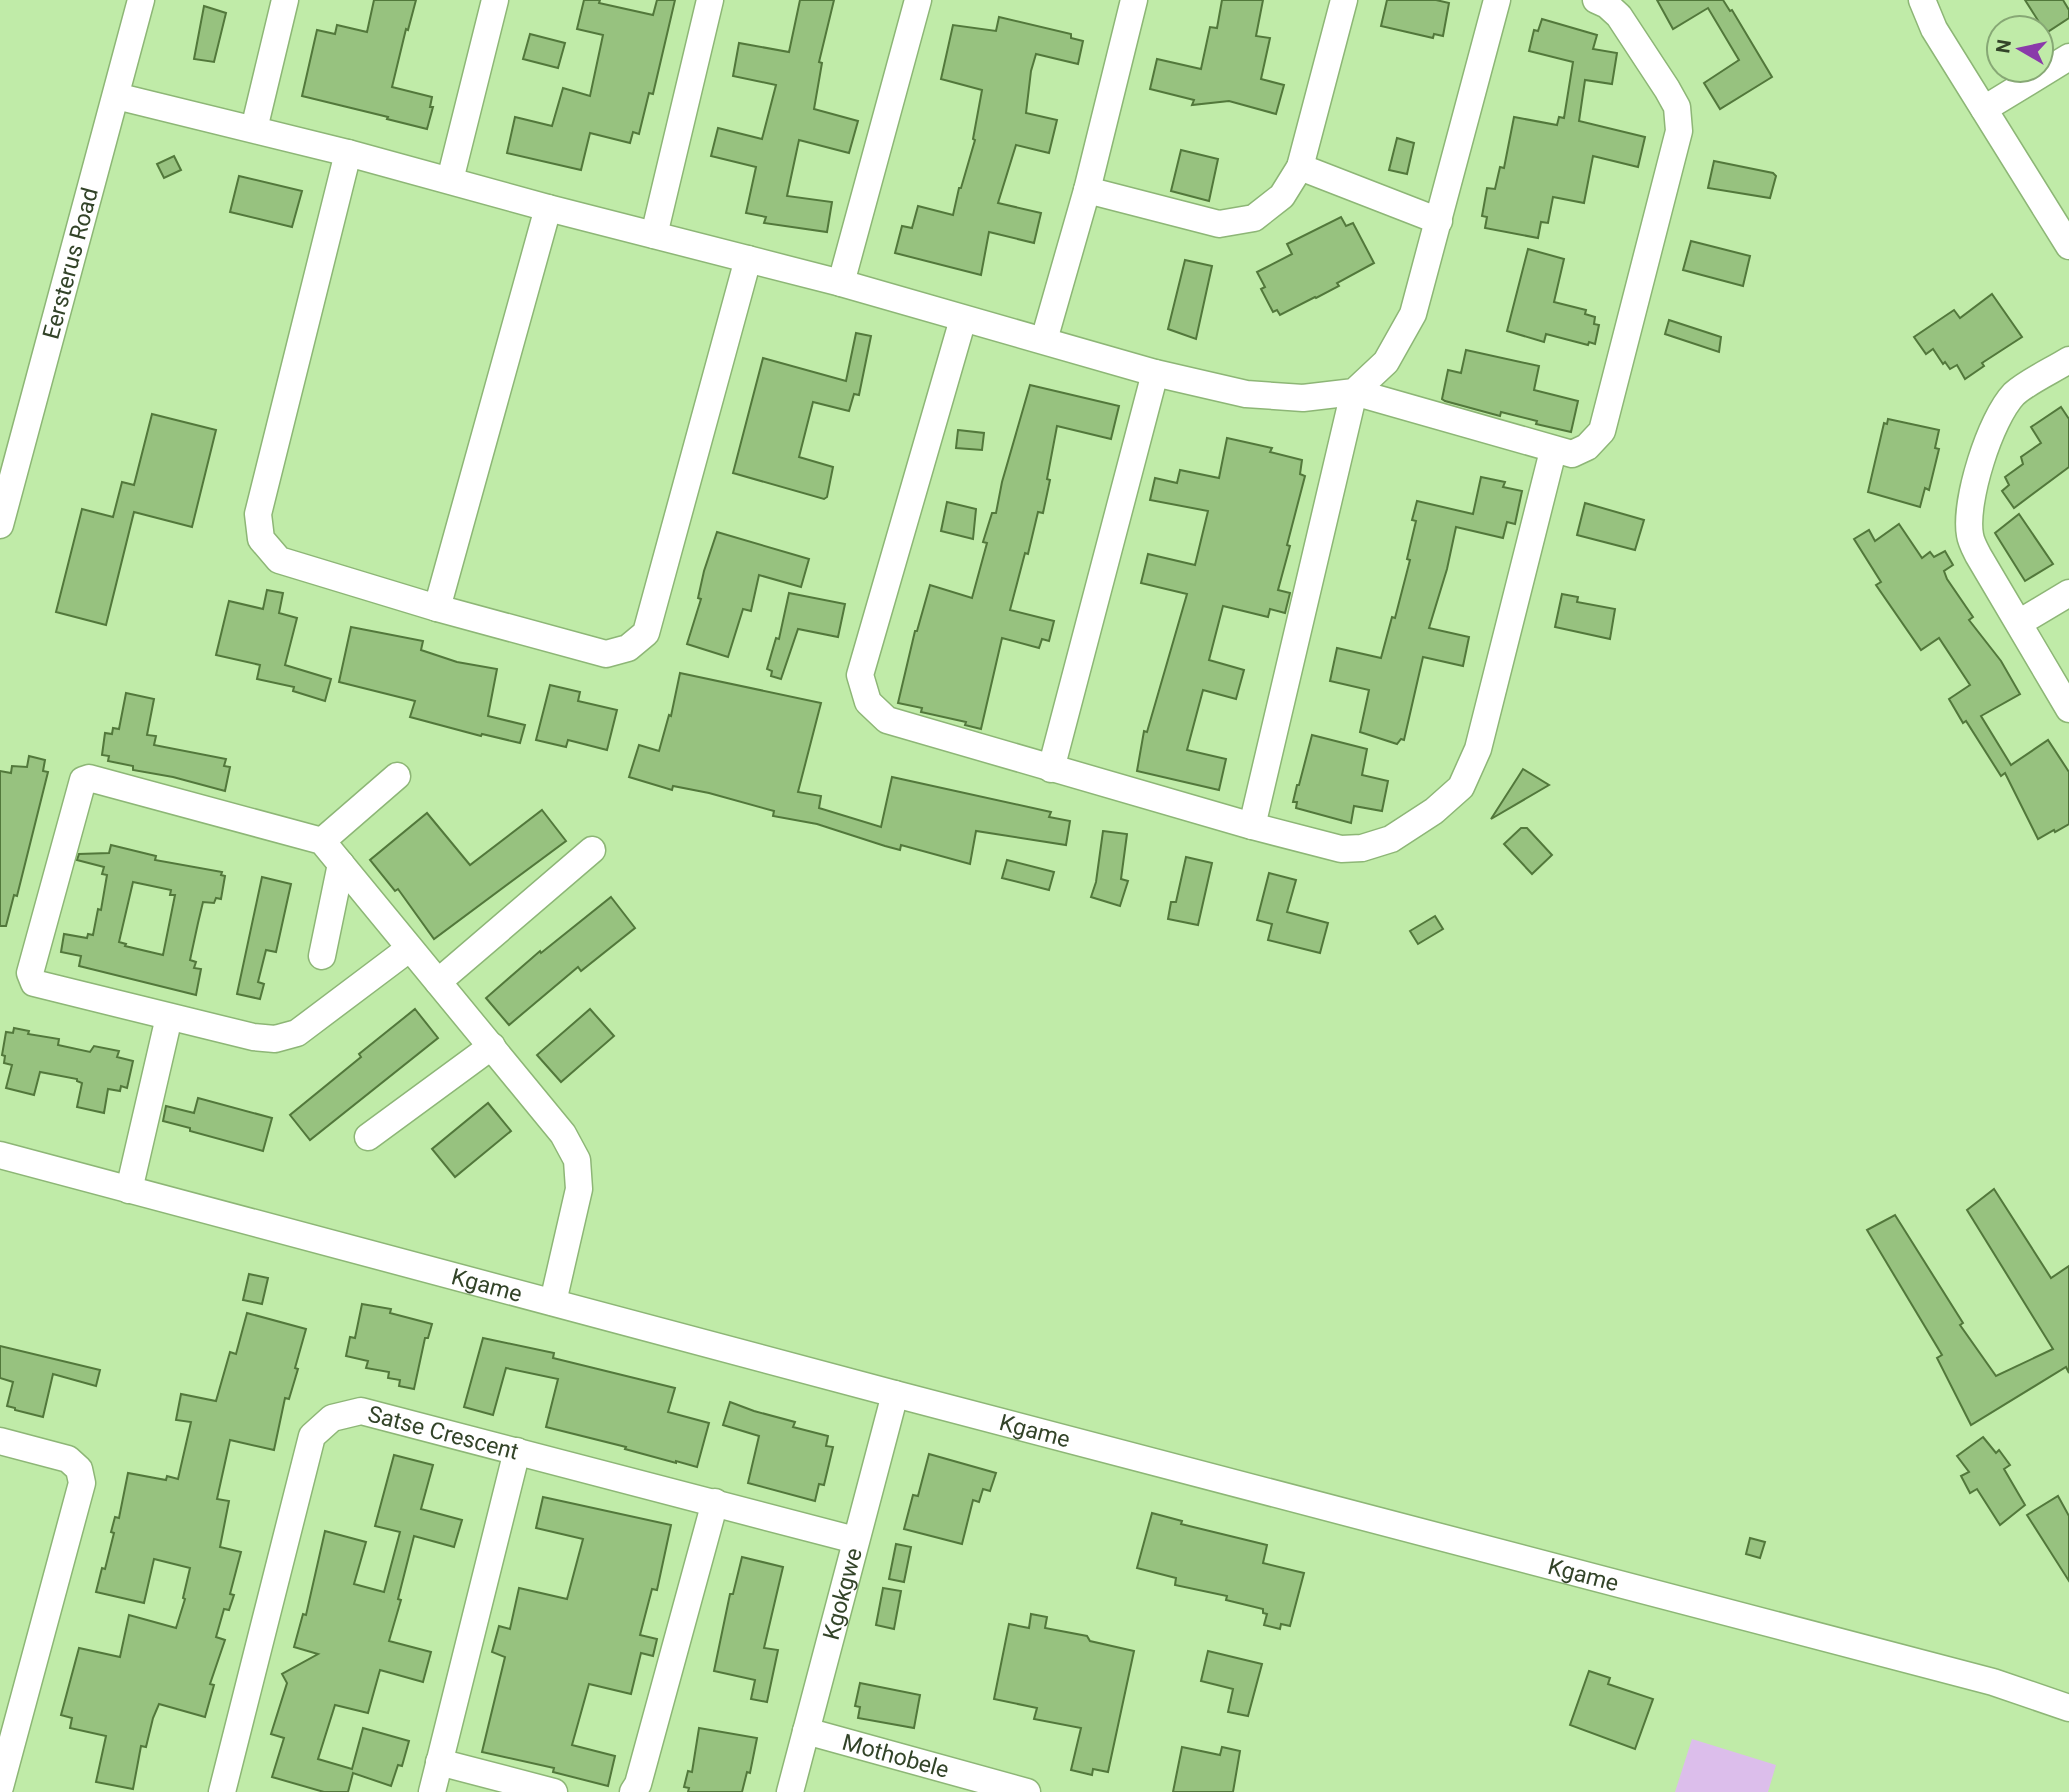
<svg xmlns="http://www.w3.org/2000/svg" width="2069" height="1792" font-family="Roboto,sans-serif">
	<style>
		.green { fill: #dcbeeb }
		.building { fill: #97c27f; stroke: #52783b; stroke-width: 2; fill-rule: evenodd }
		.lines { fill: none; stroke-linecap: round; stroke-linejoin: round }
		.minor-casing { stroke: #8db676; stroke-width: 29 }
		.minor { stroke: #fff; stroke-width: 26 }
		.labels { text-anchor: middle; stroke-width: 6; stroke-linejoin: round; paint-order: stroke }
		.street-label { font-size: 23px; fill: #324328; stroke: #c0eba8 }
	</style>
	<rect width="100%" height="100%" fill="#c0eba8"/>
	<!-- green -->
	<polygon class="green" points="1692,1739 1776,1765 1768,1792 1675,1792"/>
	<!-- building -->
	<g class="building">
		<polygon points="374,0 416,0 408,30 406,29 392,87 432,97 430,107 433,107 427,129 387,119 388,117 302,96 317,30 335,34 337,25 367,32"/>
		<polygon points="584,0 600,0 599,3 653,15 657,0 675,0 653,94 649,93 639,134 633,132 630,143 590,133 581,170 507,153 515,117 552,126 563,88 590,96 603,35 577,29"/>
		<polygon points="800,0 834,0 819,62 822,63 814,109 858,121 849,153 799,140 787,196 832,202 827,232 764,223 766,217 746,213 756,167 711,156 718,128 762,139 776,85 733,76 739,43 789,52"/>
		<polygon points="1222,0 1263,0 1256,36 1270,38 1261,79 1284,85 1276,114 1229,101 1192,105 1194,100 1150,89 1157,59 1201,69 1210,27 1217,28"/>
		<polygon points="1387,0 1436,0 1449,3 1443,36 1434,34 1433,38 1381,26"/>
		<polygon points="1657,0 1723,0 1730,11 1732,10 1772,77 1720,109 1704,83 1739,60 1708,8 1673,29"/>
		<polygon points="2025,0 2063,0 2069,10 2069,18 2046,33"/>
		<polygon points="204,6 226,13 214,62 194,59"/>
		<polygon points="999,17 1071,34 1071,38 1083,41 1078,64 1036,54 1031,71 1026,113 1057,120 1049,153 1016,145 998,203 1041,213 1034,243 989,232 981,275 895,253 902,226 912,228 918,206 953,215 959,188 961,188 975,140 973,139 982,90 941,79 953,25 996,31"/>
		<polygon points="1542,19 1597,35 1593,49 1617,53 1612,84 1585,80 1579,121 1645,137 1638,167 1593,156 1584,203 1553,197 1548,223 1541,222 1538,238 1485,228 1487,217 1482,216 1487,188 1495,189 1500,167 1504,168 1514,117 1557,125 1559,117 1564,118 1573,62 1529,51 1534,30 1538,31"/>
		<polygon points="530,34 565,43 558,68 523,59"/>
		<polygon points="1397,138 1414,143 1407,174 1389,170"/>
		<polygon points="1181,150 1218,159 1209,201 1171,191"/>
		<polygon points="174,156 181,170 164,178 157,164"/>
		<polygon points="1714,161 1773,173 1776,176 1770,198 1708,188"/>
		<polygon points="239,176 302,191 292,227 230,212"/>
		<polygon points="1341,217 1346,226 1353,223 1374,263 1337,283 1339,286 1316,298 1315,297 1280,315 1277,310 1273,312 1261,289 1265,287 1257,272 1292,254 1287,244"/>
		<polygon points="1691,241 1750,256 1743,286 1683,270"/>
		<polygon points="1528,249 1564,259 1554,302 1586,310 1585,314 1595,317 1594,324 1599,325 1595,344 1589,342 1588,345 1546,334 1544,342 1507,331"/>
		<polygon points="1185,260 1212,266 1196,339 1168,329"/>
		<polygon points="1992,294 2022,337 1982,363 1984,366 1965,379 1957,365 1950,369 1945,362 1943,364 1933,349 1926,354 1914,337 1954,310 1960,318"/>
		<polygon points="1669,320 1721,337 1719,352 1665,334"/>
		<polygon points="856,333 871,336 859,395 854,394 849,411 813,402 799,457 833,467 827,497 824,499 733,473 763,358 846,381"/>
		<polygon points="1466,350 1539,366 1534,390 1578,401 1571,432 1536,424 1537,421 1501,412 1500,416 1445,401 1442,399 1448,370 1461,373"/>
		<polygon points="1030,385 1119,406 1111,439 1057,426 1047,479 1050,480 1043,513 1038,512 1028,554 1025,553 1010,610 1054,621 1049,641 1042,639 1039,648 1002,638 981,729 965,725 966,722 921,712 922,708 898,703 915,631 917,631 930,585 972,598 987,543 983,542 992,513 996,513 1002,482"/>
		<polygon points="2061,407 2069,419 2069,467 2014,508 2002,491 2009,485 2005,477 2023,464 2021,457 2041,443 2031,427"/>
		<polygon points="152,414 216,430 192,527 134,512 106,625 56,612 82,509 113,517 122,482 134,485"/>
		<polygon points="1888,419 1939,430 1935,448 1939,449 1929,490 1925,488 1920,507 1868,492 1884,423 1887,424"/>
		<polygon points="958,430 984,433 982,450 956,448"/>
		<polygon points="1227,438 1272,448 1270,452 1302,460 1300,474 1305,476 1287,545 1290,546 1278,590 1290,593 1285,613 1270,609 1268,617 1223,606 1209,660 1244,670 1236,699 1203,690 1187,750 1226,759 1219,790 1137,771 1144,731 1147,732 1187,594 1141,583 1148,554 1195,565 1208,511 1150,500 1155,478 1177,483 1180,470 1219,478"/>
		<polygon points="1481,477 1505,482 1503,487 1522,491 1515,524 1507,522 1503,538 1456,527 1447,569 1429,628 1469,637 1463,666 1423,657 1404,740 1401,739 1397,744 1360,732 1369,690 1330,681 1337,648 1381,658 1392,617 1395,618 1410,560 1407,559 1416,521 1412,520 1417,501 1473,514"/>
		<polygon points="947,502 976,509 973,539 941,531"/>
		<polygon points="1585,503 1644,520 1635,550 1577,535"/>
		<polygon points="2019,514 2053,564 2025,581 1995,533"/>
		<polygon points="1899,524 1922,558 1930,552 1934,557 1945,551 1953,565 1944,571 1947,579 1973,617 1969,620 2001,661 2020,694 1981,716 2011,765 2048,740 2069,772 2069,824 2055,832 2054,830 2038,839 2005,773 2001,776 1966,721 1963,723 1949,699 1970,685 1939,638 1921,650 1876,585 1881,582 1854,539 1869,530 1875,541"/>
		<polygon points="717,532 809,559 801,587 759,575 751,611 743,609 728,657 687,644 701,599 698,598 704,571"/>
		<polygon points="267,590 283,593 279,613 297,618 285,665 331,679 325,701 293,691 294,687 257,679 260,665 216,655 229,601 263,609"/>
		<polygon points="789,593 845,604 838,637 798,629 781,679 771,676 772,671 767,669 776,638 779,639"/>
		<polygon points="1562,594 1578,597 1577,602 1615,609 1610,639 1555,627"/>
		<polygon points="351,627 423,641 421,650 457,662 497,669 488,716 525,725 520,743 482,734 481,736 410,717 415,701 339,682"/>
		<polygon points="680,673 821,703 798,792 821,796 819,808 881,827 892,777 1051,812 1049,817 1070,821 1066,845 976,831 970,864 901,845 900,850 885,846 817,824 773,816 774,811 709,793 673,786 672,790 629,777 639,745 659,751 669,715 671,716"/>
		<polygon points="550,685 580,692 578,701 617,710 607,750 568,740 566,747 536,740"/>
		<polygon points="126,693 154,699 147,735 156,736 154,745 226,759 224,766 230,767 225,791 173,777 133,770 133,766 108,761 109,756 102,755 105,733 112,734 113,728 119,729"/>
		<polygon points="1312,735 1367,749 1362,775 1388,781 1382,811 1354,806 1351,823 1296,808 1297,802 1293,802 1297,785 1299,785"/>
		<polygon points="29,756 45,760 43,771 48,772 17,896 14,895 6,926 0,926 0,771 11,773 12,766 27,767"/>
		<polygon points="1523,769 1549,785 1491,819 1518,777"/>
		<polygon points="542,810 566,841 434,939 398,889 395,891 370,860 427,813 470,865"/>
		<polygon points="1521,828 1527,828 1552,855 1532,874 1504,844"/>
		<polygon points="1103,831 1127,834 1121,879 1128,881 1120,906 1091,897 1096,882"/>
		<path d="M111,845L156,856L155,860L222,872L221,875L225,876L221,899L216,898L214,903L203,902L198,923L190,960L196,962L194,968L201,969L196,995L79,966L81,956L61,952L64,934L87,938L88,934L93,935L98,909L101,910L107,875L102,874L104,867L77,860L79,854L109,853ZM133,882L171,890L170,895H175L163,955L125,946L126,944L119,942Z"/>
		<polygon points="1186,857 1212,863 1198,925 1168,919 1171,902 1176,902"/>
		<polygon points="1007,860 1054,872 1049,890 1002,878"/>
		<polygon points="1269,873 1296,880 1287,912 1328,923 1320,953 1268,940 1272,924 1257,920"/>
		<polygon points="262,877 291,884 276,952 266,950 258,982 264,984 260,999 237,994"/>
		<polygon points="611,897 635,928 581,971 578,967 509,1025 486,998 540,951 541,953"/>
		<polygon points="1435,916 1443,929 1418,944 1410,931"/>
		<polygon points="415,1009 438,1038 310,1140 290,1115 361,1057 359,1054"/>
		<polygon points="590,1009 614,1036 561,1082 537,1055"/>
		<polygon points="14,1028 29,1031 28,1034 59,1039 58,1045 90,1052 94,1046 119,1051 117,1057 133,1061 127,1088 121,1086 120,1091 108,1089 104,1113 77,1107 82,1083 77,1081 77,1079 40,1072 34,1095 6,1088 12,1065 4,1063 5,1056 2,1055 6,1032 13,1033"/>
		<polygon points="198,1098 272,1118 263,1151 190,1131 190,1128 163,1121 166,1106 194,1113"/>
		<polygon points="488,1103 511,1131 455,1177 432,1149"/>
		<polygon points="1994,1189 2051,1278 2069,1266 2069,1373 2066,1367 1971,1425 1937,1358 1942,1355 1867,1230 1895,1215 1963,1323 1960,1325 1996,1376 2053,1349 1967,1210"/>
		<polygon points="249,1274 268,1278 262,1304 243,1300"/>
		<polygon points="362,1304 391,1309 390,1313 432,1324 428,1338 425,1338 414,1389 399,1386 400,1380 388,1378 389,1372 366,1368 368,1361 346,1356 350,1337 355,1338"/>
		<polygon points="247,1313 306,1329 295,1368 298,1369 289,1399 285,1398 274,1450 230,1440 217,1499 229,1501 220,1547 241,1552 230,1594 234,1595 229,1610 224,1609 216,1637 225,1640 210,1684 214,1685 205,1717 159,1704 153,1718 146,1747 141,1746 133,1789 96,1782 106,1736 70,1728 72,1718 61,1715 79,1648 120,1657 129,1615 176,1628 185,1599 183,1598 190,1568 154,1559 144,1603 96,1592 102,1568 105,1569 114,1533 111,1532 115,1517 119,1518 128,1473 166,1480 167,1476 178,1479 191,1422 176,1420 181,1394 216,1401 230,1352 236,1354"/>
		<polygon points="483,1338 554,1353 553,1358 675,1388 668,1412 709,1423 697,1467 676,1461 676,1463 625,1449 626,1447 546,1427 558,1379 506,1368 493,1415 464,1407"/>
		<polygon points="0,1346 100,1370 96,1386 53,1374 43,1417 15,1410 15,1408 7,1406 13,1382 0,1378"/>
		<polygon points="730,1402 754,1411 795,1422 793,1427 828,1436 826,1446 833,1447 824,1485 819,1484 815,1501 748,1483 759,1436 723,1425"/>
		<polygon points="1983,1437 1996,1453 1999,1450 2010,1465 2004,1469 2025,1505 2000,1525 1977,1489 1970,1493 1961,1476 1969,1472 1957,1456"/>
		<polygon points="929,1454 996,1473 990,1491 983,1489 979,1502 973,1500 962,1544 904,1529 913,1495 918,1496"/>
		<polygon points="394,1455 433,1465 421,1509 462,1520 454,1547 414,1536 398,1599 401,1600 389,1641 431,1652 423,1682 380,1670 368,1713 335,1705 318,1759 352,1769 363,1728 409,1741 402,1766 398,1765 391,1786 353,1773 348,1792 324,1792 272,1777 284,1738 271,1734 287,1683 282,1674 318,1654 294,1647 303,1614 306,1615 325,1531 366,1542 354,1584 384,1592 400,1532 375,1526"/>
		<polygon points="2058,1496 2069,1516 2069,1581 2027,1515"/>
		<polygon points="543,1497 671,1525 657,1590 652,1589 640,1635 657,1639 653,1656 641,1653 631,1694 589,1684 572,1745 615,1756 608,1786 553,1772 554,1768 482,1752 505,1657 492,1652 499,1626 510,1629 519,1588 567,1599 583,1539 536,1528"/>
		<polygon points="1152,1513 1182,1521 1181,1524 1267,1545 1263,1563 1304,1573 1290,1626 1281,1624 1280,1629 1264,1625 1267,1614 1263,1613 1263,1609 1226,1600 1227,1596 1175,1585 1176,1578 1137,1568"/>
		<polygon points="1750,1538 1765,1542 1760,1558 1746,1554"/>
		<polygon points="896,1544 911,1547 904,1582 889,1579"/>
		<polygon points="742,1557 783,1567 764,1648 778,1650 767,1702 751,1699 755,1680 714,1671 730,1594 733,1594"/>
		<polygon points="883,1588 901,1591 894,1629 876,1625"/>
		<polygon points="1031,1614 1047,1617 1045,1628 1087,1636 1090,1641 1134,1651 1108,1772 1093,1769 1092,1775 1071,1770 1081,1728 1034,1719 1037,1708 994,1699 1009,1624 1029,1628"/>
		<polygon points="1208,1651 1262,1664 1248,1716 1228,1712 1233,1689 1201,1681"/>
		<polygon points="1589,1671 1610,1678 1608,1684 1653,1699 1635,1749 1570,1725"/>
		<polygon points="860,1683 920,1695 914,1728 858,1718 860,1707 855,1706"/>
		<polygon points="699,1728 757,1738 750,1773 747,1772 742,1792 688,1792 689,1788 684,1787 688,1771 692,1772"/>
		<polygon points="1182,1747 1220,1755 1222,1747 1240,1751 1233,1792 1173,1792"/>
	</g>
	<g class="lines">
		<!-- minor casing -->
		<g class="minor-casing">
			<g id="minor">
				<polyline points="1922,0 1934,29 2069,246"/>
				<polyline points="116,96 348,153 548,208 841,283 1155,373 1246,394 1303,398 1354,392 1386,362 1413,314 1497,0"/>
				<polyline points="1984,109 2069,57"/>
				<polyline points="254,129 285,0"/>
				<polyline points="348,153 258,514 261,539 279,560 437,608 606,654 628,648 646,633 748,259"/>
				<polyline points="1300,167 1439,221"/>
				<polyline points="450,180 495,0"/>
				<polyline points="1087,190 1219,224 1254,218 1282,196 1300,167 1344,0"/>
				<polyline points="654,235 710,0"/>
				<polyline points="841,283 918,0"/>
				<polyline points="963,319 860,675 868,702 887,720 1252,826 1341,849 1362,848 1391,839 1434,811 1461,787 1478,749 1553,451"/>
				<polyline points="1044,340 1087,190 1134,0"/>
				<path d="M2069,360C2053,370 2027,382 2014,394C1990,419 1964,502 1970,535C1971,542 1975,549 1978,555L2069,709"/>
				<path id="s1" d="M0,525L141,0"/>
				<polyline points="437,608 548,208"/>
				<polyline points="2019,623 2069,593"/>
				<polyline points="1051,769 1155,373"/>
				<polyline points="1252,826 1354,392 1572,454 1587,447 1602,431 1679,131 1677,107 1667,89 1619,16 1607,5 1596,0"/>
				<polyline points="322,841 397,776"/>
				<polyline points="410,948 297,1033 275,1039 253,1037 34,983 30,973 83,780 89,778 322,841 563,1134 577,1160 579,1189 553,1302"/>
				<polyline points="322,956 341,864"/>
				<polyline points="438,982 592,850"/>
				<polyline points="368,1137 492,1046"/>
				<path id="s2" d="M0,1155L895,1394L1993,1682L2069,1708"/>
				<polyline points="129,1190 169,1017"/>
				<polyline points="0,1441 68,1459 79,1469 82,1483 0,1787"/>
				<path id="s3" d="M806,1731L1027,1792"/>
				<polyline points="439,1762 554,1792"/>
				<path id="s4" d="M222,1792L312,1436L332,1418L361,1411L855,1540"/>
				<polyline points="432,1792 517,1451"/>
				<polyline points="633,1792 638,1784 715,1502"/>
				<path id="s5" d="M790,1792L895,1394"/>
			</g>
		</g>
		<!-- minor -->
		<use href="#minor" class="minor"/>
	</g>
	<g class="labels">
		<!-- street labels -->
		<g class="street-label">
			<text dy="8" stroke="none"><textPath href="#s1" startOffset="271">Eersterus Road</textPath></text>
			<text dy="8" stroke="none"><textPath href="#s2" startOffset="504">Kgame</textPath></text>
			<text dy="8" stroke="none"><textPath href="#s2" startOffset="1071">Kgame</textPath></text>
			<text dy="8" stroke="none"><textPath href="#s4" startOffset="509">Satse Crescent</textPath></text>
			<text dy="8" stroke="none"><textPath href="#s2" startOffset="1638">Kgame</textPath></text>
			<text dy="8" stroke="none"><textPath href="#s5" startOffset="205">Kgokgwe</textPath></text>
			<text dy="8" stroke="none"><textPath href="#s3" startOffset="93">Mothobele</textPath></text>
		</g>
	</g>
	<!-- north arrow -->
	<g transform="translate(2020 49) rotate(279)"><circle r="33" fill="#c0eba8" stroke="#87a875" stroke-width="2"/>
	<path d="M0-5L12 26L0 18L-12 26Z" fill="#8a3aaa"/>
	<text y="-10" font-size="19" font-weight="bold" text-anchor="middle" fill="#324328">N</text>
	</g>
</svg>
